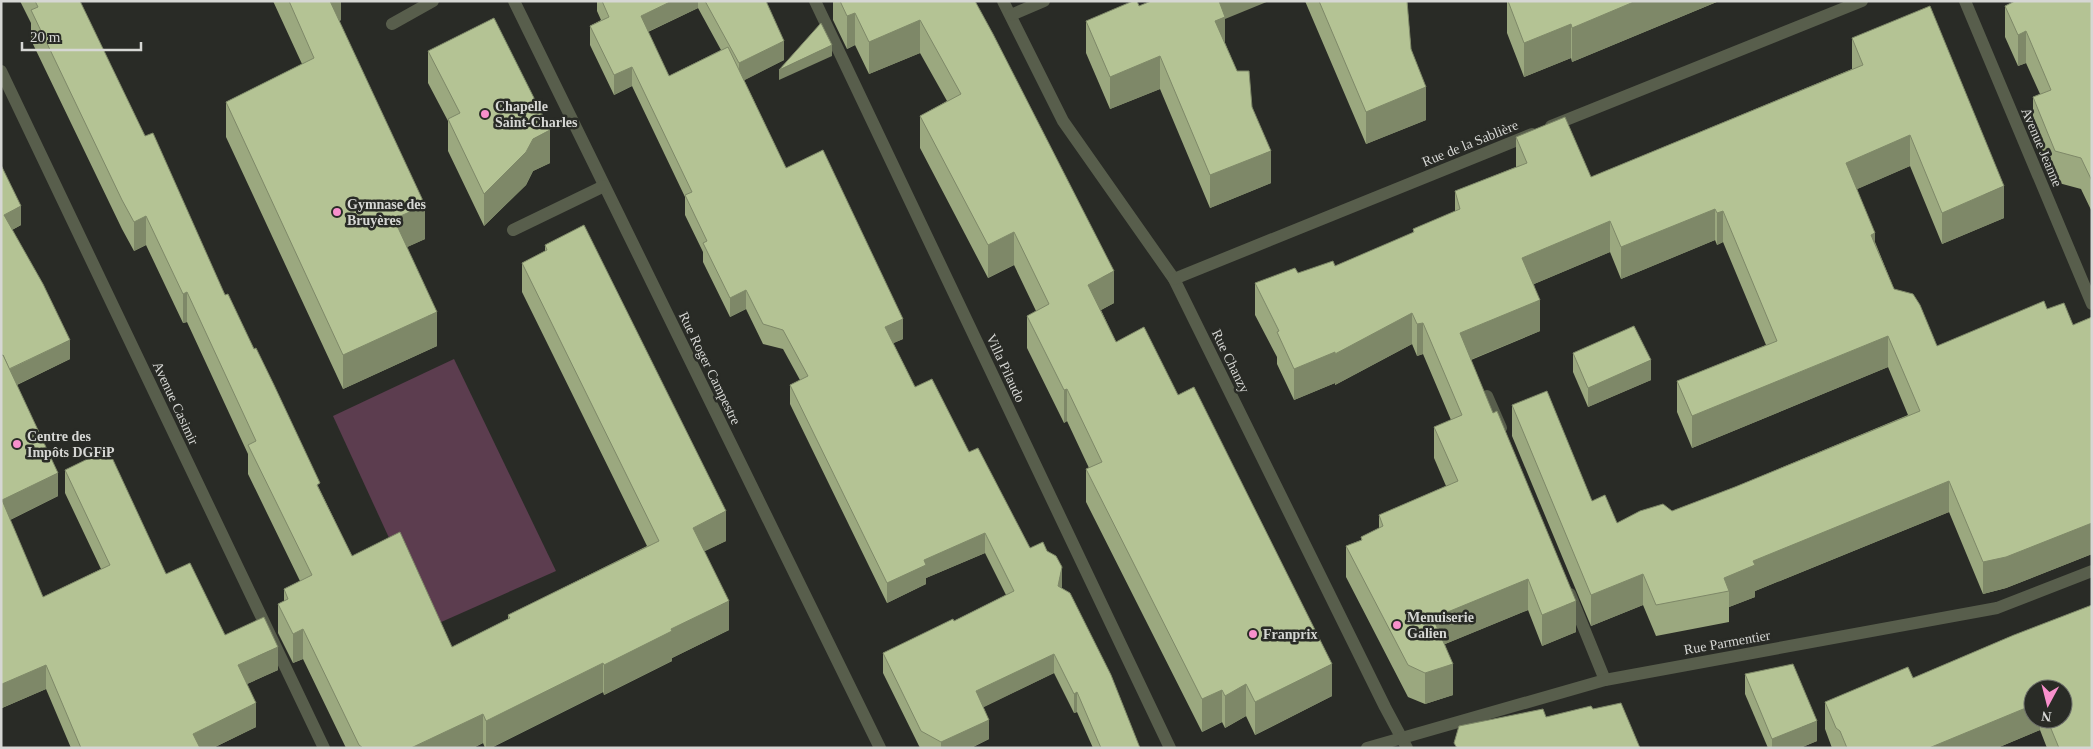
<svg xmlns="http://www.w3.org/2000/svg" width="2093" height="749" font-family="Georgia,serif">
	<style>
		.green { fill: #5c3d4f }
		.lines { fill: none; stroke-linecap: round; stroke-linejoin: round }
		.minor { stroke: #585e4c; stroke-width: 12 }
		.wall { fill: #9ba87f; fill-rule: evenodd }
		.shaded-wall { fill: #7e8868 }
		.building { fill: #b4c394; stroke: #7e8868 }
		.poi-dot { fill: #f890cc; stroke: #292b26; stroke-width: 2 }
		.labels { text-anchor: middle; stroke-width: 5; stroke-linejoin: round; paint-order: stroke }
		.poi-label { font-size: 14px; font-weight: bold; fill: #d6d7d4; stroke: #292b26; text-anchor: start }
		.street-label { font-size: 14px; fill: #d6d7d4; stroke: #292b26 }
	</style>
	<rect width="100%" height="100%" fill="#292b26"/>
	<!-- green -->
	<polygon class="green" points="454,359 556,571 430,627 333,416"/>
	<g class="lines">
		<!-- minor -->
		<g class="minor">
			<polyline points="514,1 880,748"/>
			<polyline points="815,1 1170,748"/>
			<polyline points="1003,1 1063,121 1174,279 1385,707 1407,748"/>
			<polyline points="1965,1 2092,304"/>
			<polyline points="1011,15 1044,1"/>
			<polyline points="392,24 433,1"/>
			<polyline points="1,71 324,748"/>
			<polyline points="1551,126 1862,1"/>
			<polyline points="513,230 604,186"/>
			<polyline points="1174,279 1532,134"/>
			<polyline points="1487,396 1501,428"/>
			<polyline points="1570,594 1605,680"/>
			<polyline points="1367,748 1605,680 1997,608 2092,571"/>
		</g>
	</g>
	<!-- wall -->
	<g class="wall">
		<polygon points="20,1 82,1 80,2 145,136 225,295 352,556 452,647 508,619 508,615 647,546 522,292 522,263 545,251 545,245 726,541 704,551 729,630 672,658 672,661 604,695 603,692 491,748 485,748 483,743 473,748 346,748 303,659 293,663 278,633 278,604 284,601 284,589 300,581 248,474 248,454 187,322 183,323 146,245 134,251 122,229 31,40 31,23"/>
		<polygon points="273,1 341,1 341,20 339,21 425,239 407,247 437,346 343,389 226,137 226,102 302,64"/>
		<path d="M597,1H766L784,60L744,80L786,168L903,339L893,343L915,387L969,452L1030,548L1062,586L1061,588L1140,748H1093L1077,712L1074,713L1054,673L983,707L989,739L971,748H920L883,673V653L954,621L1006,595L985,553L926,578V584L887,603L790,404V385L800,380L783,349L763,344L746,309L730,317L703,262V252L685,215V197L632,86L614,95L590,45V26L601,20L597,11ZM698,8L721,50L669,76L648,32Z"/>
		<polygon points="833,1 975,1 1114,303 1101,310 1116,342 1332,696 1255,735 1246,716 1225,728 1222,722 1202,732 1086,502 1086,469 1089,468 1067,421 1064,423 1027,348 1027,316 1036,311 1014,265 988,278 920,148 920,116 947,101 920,53 869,74 855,45 847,49 833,20"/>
		<polygon points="1305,1 1407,1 1411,49 1426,120 1366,144"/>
		<polygon points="1507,1 1719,1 1572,62 1571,58 1524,77 1507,33"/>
		<polygon points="2092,1 2092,212 2081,189 2055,182 2033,128 2033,97 2040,94 2026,63 2018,66 2005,37 2005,6"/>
		<polygon points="1139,6 1225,19 1225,43 1252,107 1271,183 1210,208 1160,89 1110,109 1086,53 1086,21"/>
		<polygon points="1852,38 2004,218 1942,244 1910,166 1857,189 1875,242 1894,289 1937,346 2047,309 2073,325 2092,317 2092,554 2006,588 1983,594 1949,512 1755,591 1755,597 1729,607 1729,622 1656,636 1643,605 1591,626 1512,436 1512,405 1592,501 1617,523 1672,511 1735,487 1908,415 1888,367 1692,448 1677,412 1677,381 1766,345 1723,242 1717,245 1715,240 1621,279 1610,252 1534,284 1540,331 1471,360 1576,632 1542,646 1528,610 1445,644 1453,695 1425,704 1408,697 1346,577 1346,546 1361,540 1361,537 1379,529 1379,515 1446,486 1434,458 1434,427 1451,420 1423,354 1417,356 1412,344 1335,385 1335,383 1294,400 1277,364 1277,357 1255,315 1255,283 1298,273 1335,266 1413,233 1413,229 1455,212 1455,191 1516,167 1516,137 1591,177 1852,69"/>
		<polygon points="428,51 550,163 533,171 526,185 484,226 448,151 448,121 428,83"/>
		<polygon points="1,165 21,225 12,230 70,359 17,385 58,496 10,520 43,597 101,569 65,493 65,470 225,635 278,670 247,684 256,727 213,748 71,748 46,689 2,708 1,719"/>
		<polygon points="1573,353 1651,380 1588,407 1573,372"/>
		<path d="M2014,635L2092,748H2047L2040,730L1997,748H1832L1825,729V702L1913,678ZM2033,689L2063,719H2033Z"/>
		<polygon points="1745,674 1817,741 1800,748 1768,748 1745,694"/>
	</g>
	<!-- shaded-wall -->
	<g class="shaded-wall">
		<polygon points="326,1 341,1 341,20 326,27"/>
		<polygon points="672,1 698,1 698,8 641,35 641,16"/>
		<polygon points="1214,1 1269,1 1225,19 1225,50 1215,53"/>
		<polygon points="1636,1 1719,1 1572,62 1572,28"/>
		<polygon points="855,13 855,45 847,49 847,16"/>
		<polygon points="920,20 920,53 869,74 869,42"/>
		<polygon points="1571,24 1571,58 1524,77 1524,43"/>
		<polygon points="2026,31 2026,63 2018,66 2018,35"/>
		<polygon points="784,41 784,60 739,83 739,63"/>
		<polygon points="832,45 832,56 779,80 779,70"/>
		<polygon points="1160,56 1160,89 1110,109 1110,77"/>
		<polygon points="632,67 632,86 614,95 614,75"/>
		<polygon points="1426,87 1426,120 1366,144 1366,112"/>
		<polygon points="550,130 550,163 533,171 526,185 484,226 484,194 533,139"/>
		<polygon points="1910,135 1910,166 1846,194 1846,163"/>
		<polygon points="1271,151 1271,183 1210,208 1210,175"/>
		<polygon points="2004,186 2004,218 1942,244 1942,213"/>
		<polygon points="425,205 425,239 394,253 394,219"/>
		<polygon points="21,206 21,225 4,234 4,215"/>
		<polygon points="1715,209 1715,240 1621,279 1621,247"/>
		<polygon points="1723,211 1723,242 1717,245 1717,213"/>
		<polygon points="146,216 146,245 134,251 134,222"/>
		<polygon points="1610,221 1610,252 1522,289 1522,258"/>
		<polygon points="1014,232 1014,265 988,278 988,245"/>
		<polygon points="1875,233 1875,264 1871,235"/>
		<polygon points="1114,271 1114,303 1088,317 1088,285"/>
		<polygon points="746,290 746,309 730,317 730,298"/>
		<polygon points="187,292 187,322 183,323 183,294"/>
		<polygon points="1540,300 1540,331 1460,364 1460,333"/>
		<polygon points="437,312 437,346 343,389 343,355"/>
		<polygon points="1412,313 1412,344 1335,385 1335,354"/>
		<polygon points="903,319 903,339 885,347 885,327"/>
		<polygon points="1423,323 1423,354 1417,356 1417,324"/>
		<polygon points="1888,336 1888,367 1692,448 1692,416"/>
		<polygon points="70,340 70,359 8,389 8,370"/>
		<polygon points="1335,352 1335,383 1294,400 1294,369"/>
		<polygon points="1651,360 1651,380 1588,407 1588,388"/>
		<polygon points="1067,389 1067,421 1064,423 1064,390"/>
		<polygon points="58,473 58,496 2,524 2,500"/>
		<polygon points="1949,481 1949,512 1755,591 1755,597 1729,607 1729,591 1724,578 1753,561"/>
		<polygon points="726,511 726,541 693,557 693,528"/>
		<polygon points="2092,523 2092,554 2006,588 1983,594 1983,562"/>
		<polygon points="985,533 985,553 926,578 926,584 887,603 887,583 924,560"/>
		<polygon points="1062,567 1062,586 1058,606 1058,586"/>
		<polygon points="1643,574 1643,605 1591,626 1591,595"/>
		<polygon points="1528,579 1528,610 1433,649 1433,618"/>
		<polygon points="729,601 729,630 672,658 672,661 604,695 604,665 671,629"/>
		<polygon points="1576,601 1576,632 1542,646 1542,615"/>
		<polygon points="303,629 303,659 293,663 293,634"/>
		<polygon points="278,647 278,670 238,688 238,665"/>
		<polygon points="1054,654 1054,673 976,711 976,691"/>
		<polygon points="603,663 603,692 491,748 486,748 486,721"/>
		<polygon points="1332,664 1332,696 1255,735 1255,702"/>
		<polygon points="1453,664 1453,695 1425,704 1425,673"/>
		<polygon points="46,665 46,689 2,708 1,719 1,695 2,684"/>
		<polygon points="1246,684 1246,716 1225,728 1225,696"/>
		<polygon points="1222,690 1222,722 1202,732 1202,699"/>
		<polygon points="1077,692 1077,712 1074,713 1074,694"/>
		<polygon points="256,703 256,727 213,748 193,748 193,734"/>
		<polygon points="2033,705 2033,719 2040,719 2040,730 1997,748 1929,748"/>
		<polygon points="483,714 483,743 473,748 411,748"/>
		<polygon points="989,720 989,739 971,748 941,748 941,742"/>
		<polygon points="1817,721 1817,741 1800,748 1772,748 1772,739"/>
	</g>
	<!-- building -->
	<g class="building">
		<polygon points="35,1 80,1 145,136 153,133 225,295 228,294 254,349 256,348 274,385 320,483 317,485 352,556 400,532 452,647 510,618 508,615 659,541 522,263 547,250 545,245 584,225 726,511 693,528 729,601 671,629 672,631 604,665 603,663 486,721 483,714 411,748 363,748 359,745 303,629 293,634 278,604 288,599 284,589 312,575 248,445 256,441 187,292 183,294 146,216 134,222 122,200 31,10 38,7"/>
		<polygon points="289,1 330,1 425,205 394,219 437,312 343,355 226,102 314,58"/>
		<polygon points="602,1 672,1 641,16 669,76 728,47 786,168 823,150 903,319 885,327 915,387 932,379 969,452 978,448 1030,548 1043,542 1047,551 1056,556 1062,567 1058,586 1070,593 1111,675 1140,748 1101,748 1077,692 1074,694 1054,654 976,691 989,720 941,742 921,731 883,653 953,619 954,621 1014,591 985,533 924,560 926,565 887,583 790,385 808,376 783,330 763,324 746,290 730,298 703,243 707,241 685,195 692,192 632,67 614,75 590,26 609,17"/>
		<polygon points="705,1 766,1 784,41 739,63"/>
		<polygon points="840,1 975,1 993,34 1114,271 1088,285 1116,342 1144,327 1178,395 1194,387 1332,664 1255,702 1246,684 1225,696 1222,690 1202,699 1086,469 1102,462 1067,389 1064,390 1027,316 1049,304 1014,232 988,245 920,116 961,94 920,20 869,42 855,13 847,16"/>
		<polygon points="1133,1 1137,1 1139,6 1151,1 1219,1 1225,17 1215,21 1237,71 1249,71 1252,107 1271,151 1210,175 1160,56 1110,77 1086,21"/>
		<polygon points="1319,1 1407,1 1411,49 1426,87 1366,112"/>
		<polygon points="1508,1 1636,1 1572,28 1571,24 1524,43"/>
		<polygon points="2015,1 2092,1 2092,181 2081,158 2055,151 2033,97 2051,90 2026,31 2018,35 2005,6"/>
		<polygon points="1930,6 2004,186 1942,213 1910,135 1846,163 1875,233 1871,235 1894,289 1913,294 1920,305 1937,346 2044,301 2047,309 2064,303 2073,325 2092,317 2092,523 2006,557 1983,562 1949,481 1753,561 1755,565 1724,578 1729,591 1656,605 1643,574 1591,595 1512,405 1547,391 1592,501 1605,495 1617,523 1640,511 1663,504 1672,511 1735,487 1920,411 1888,336 1692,416 1677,381 1777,341 1723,211 1717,213 1715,209 1621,247 1610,221 1522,258 1540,300 1460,333 1493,413 1497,411 1576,601 1542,615 1528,579 1433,618 1453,664 1425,673 1408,665 1346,546 1362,540 1361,537 1383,526 1379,515 1458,481 1434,427 1462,415 1423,323 1417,324 1412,313 1335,354 1335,352 1294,369 1277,332 1279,331 1255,283 1295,268 1298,273 1333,261 1335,266 1414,232 1413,229 1460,209 1455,191 1527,163 1516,137 1565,117 1591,177 1863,65 1852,38"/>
		<polygon points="494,18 550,130 533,139 526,152 484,194 448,119 460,113 428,51"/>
		<polygon points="821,23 832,45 779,70"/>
		<polygon points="1,165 21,206 4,215 43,284 70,340 9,369 3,355 1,356"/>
		<polygon points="1634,326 1651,360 1588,388 1573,353"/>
		<polygon points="3,355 58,473 2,500 43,597 110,565 65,470 108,449 166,574 190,563 225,635 264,617 278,647 238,665 256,703 193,734 200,748 81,748 46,665 2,684 1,695 1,356"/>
		<polygon points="2092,605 2092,748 2059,748 2047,719 2063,719 2063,689 2033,689 2033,705 1929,748 1847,748 1840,731 1836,728 1825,702 1908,667 1913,678 2014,635"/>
		<polygon points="1793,664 1817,721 1772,739 1745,674"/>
		<polygon points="1621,703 1640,748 1457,748 1454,743 1459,726 1543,709 1546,717 1591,706 1593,709"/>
	</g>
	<!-- markers -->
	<g class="poi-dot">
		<circle cx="485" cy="114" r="5"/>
		<circle cx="337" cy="212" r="5"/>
		<circle cx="17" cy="444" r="5"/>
		<circle cx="1397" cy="625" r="5"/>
		<circle cx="1253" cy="634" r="5"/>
	</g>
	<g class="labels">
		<!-- poi labels -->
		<g class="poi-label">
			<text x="495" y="111">Chapelle<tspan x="495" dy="16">Saint-Charles</tspan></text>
			<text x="347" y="209">Gymnase des<tspan x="347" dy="16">Bruyères</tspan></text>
			<text x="27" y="441">Centre des<tspan x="27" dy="16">Impôts DGFiP</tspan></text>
			<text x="1407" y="622">Menuiserie<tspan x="1407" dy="16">Galien</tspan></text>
			<text x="1263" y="639">Franprix</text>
		</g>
		<!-- street labels -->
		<g class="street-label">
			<text transform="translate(1470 143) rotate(-22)" y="5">Rue de la Sablière</text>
			<text transform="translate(2042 147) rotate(67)" y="5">Avenue Jeanne</text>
			<text transform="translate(1231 361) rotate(64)" y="5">Rue Chanzy</text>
			<text transform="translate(710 368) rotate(64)" y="5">Rue Roger Campestre</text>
			<text transform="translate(1006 368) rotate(65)" y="5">Villa Pilaudo</text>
			<text transform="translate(176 403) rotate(65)" y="5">Avenue Casimir</text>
			<text transform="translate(1727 642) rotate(-10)" y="5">Rue Parmentier</text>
		</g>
	</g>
	<!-- border -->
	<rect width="2093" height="749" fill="none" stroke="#d6d7d4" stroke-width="5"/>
	<!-- north arrow -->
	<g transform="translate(2048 704) rotate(187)"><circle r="24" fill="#292b26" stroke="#6e706c"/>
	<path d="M0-4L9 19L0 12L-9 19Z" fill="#f890cc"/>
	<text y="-8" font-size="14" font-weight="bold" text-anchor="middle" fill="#d6d7d4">N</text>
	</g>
	<!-- scale -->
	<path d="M22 42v8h119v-8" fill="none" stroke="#d6d7d4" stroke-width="2.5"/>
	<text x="30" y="42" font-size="15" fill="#d6d7d4" stroke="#292b26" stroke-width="4" paint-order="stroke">20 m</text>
</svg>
